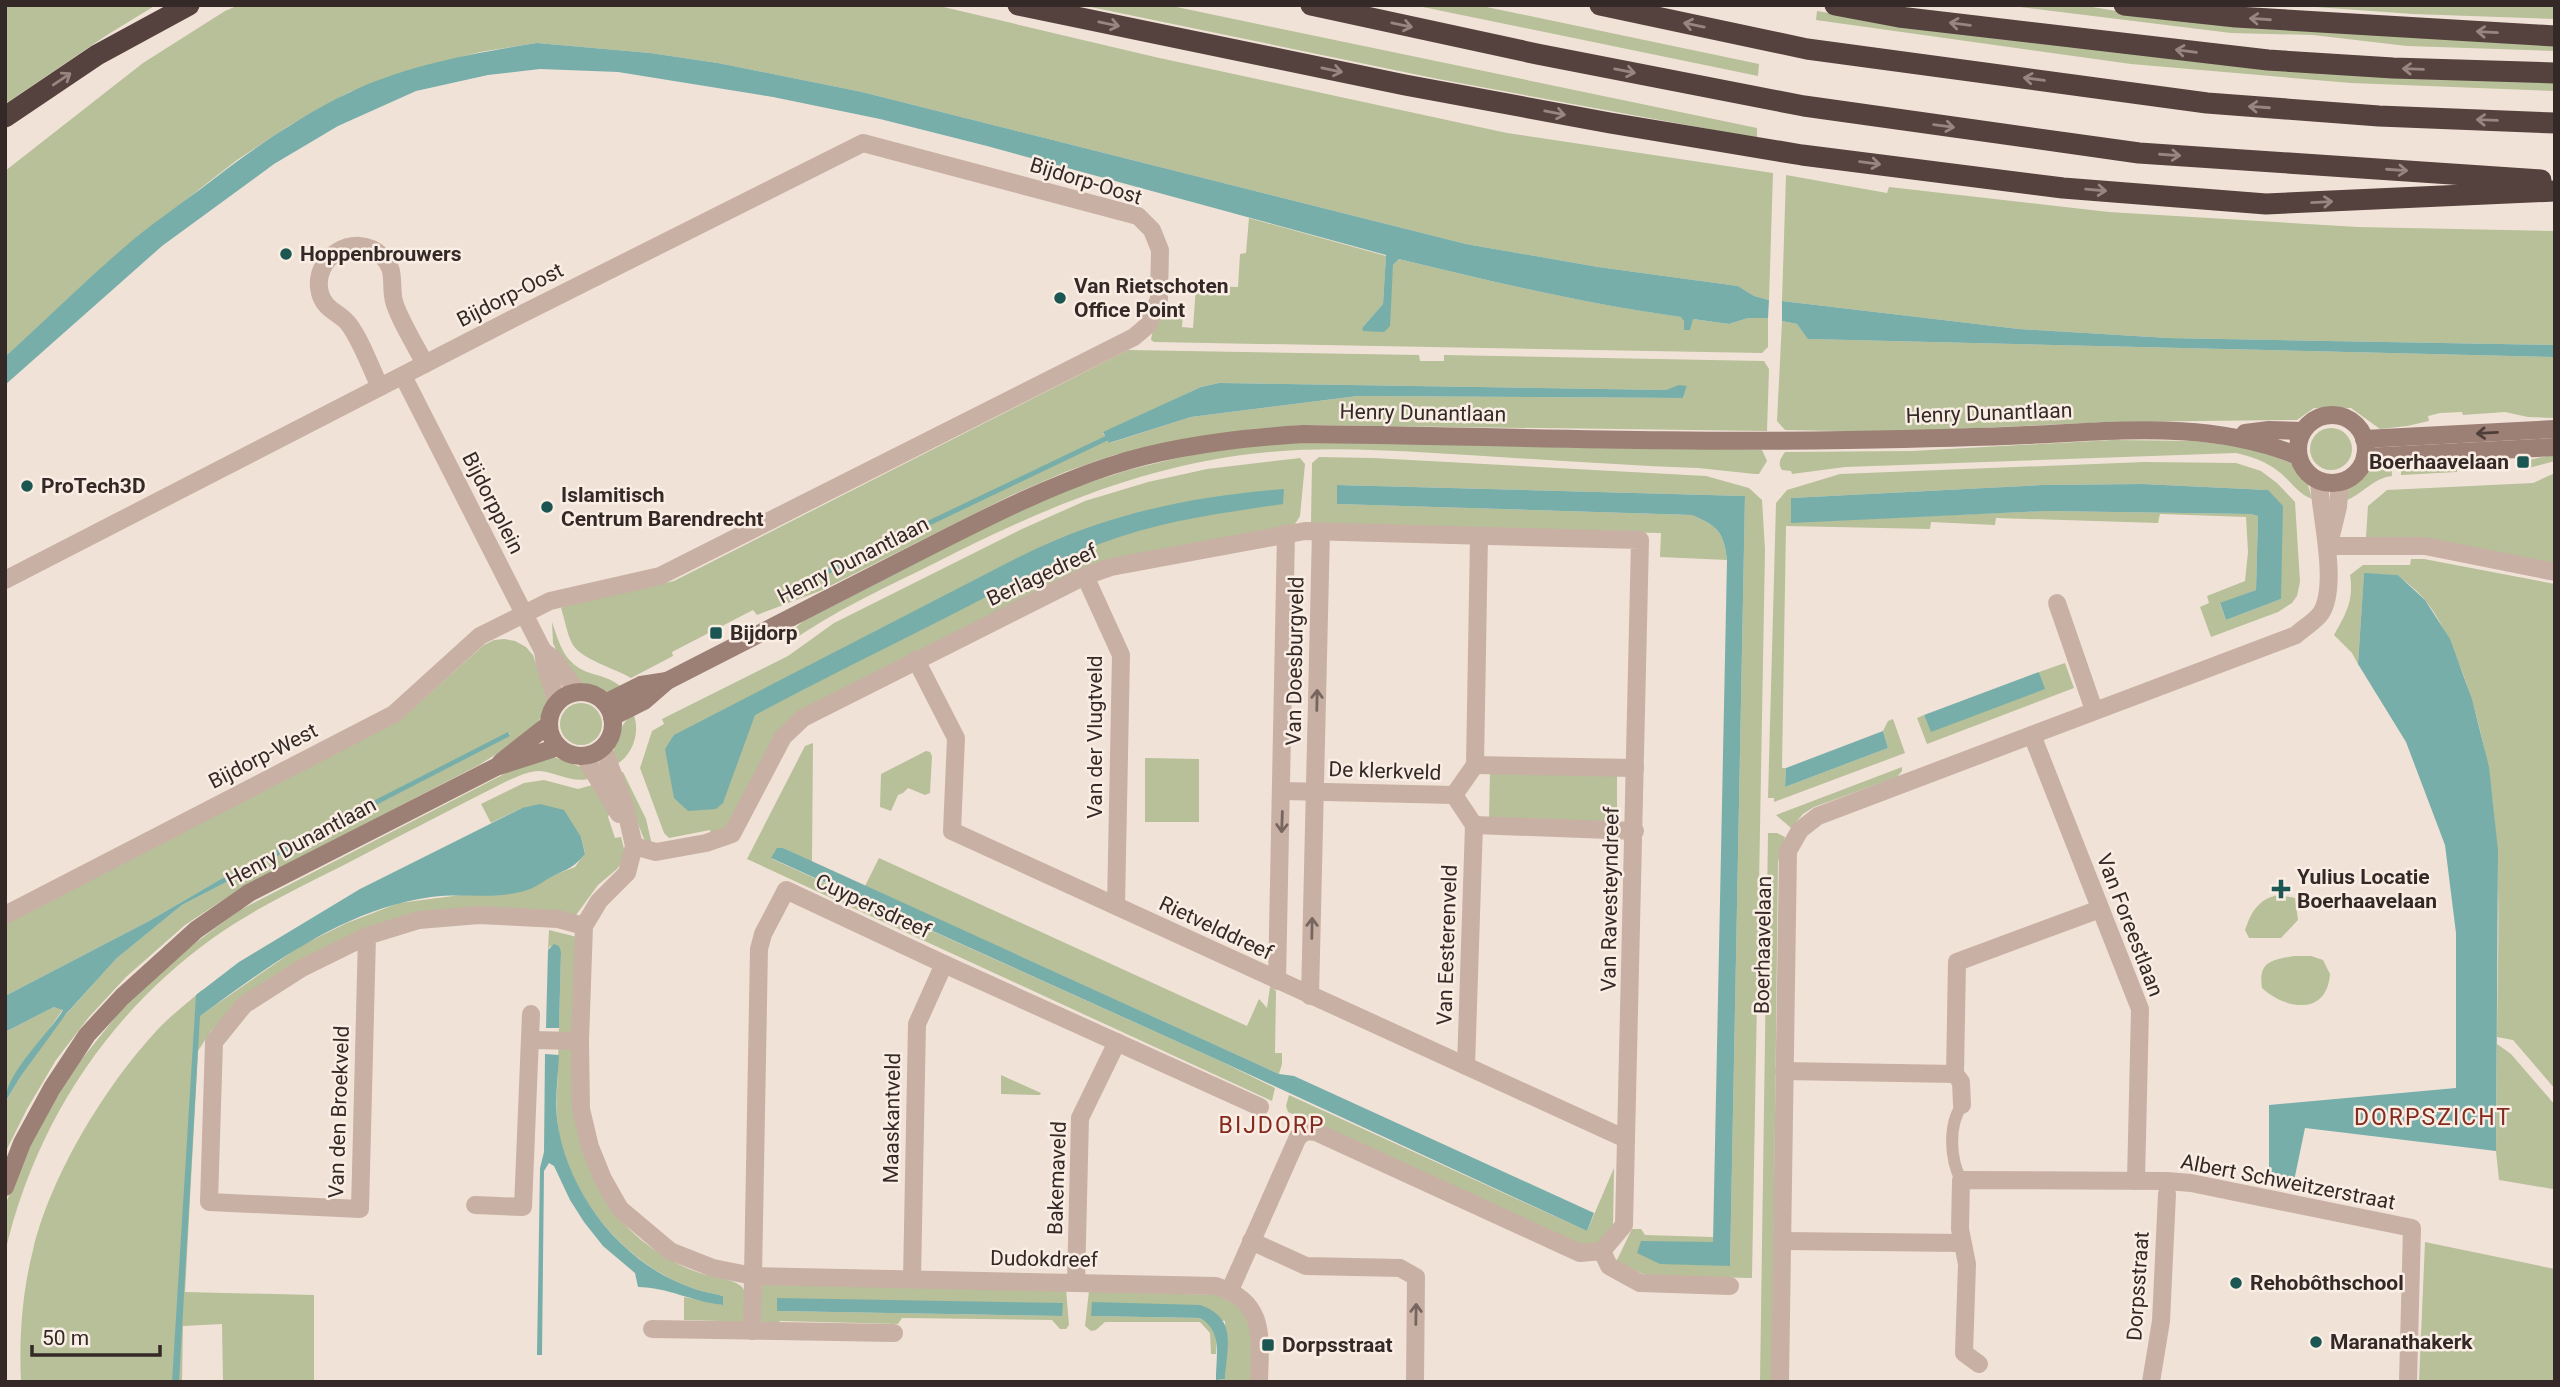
<svg xmlns="http://www.w3.org/2000/svg" width="2560" height="1387" font-family="Roboto,sans-serif">
	<style>
		.green { fill: #b7c098; fill-rule: evenodd }
		.water { fill: #77aeaa }
		.lines { fill: none; stroke-linecap: round; stroke-linejoin: round }
		.stream { stroke: #77aeaa; stroke-width: 5 }
		.pedestrian { stroke: #c9b0a4; stroke-width: 12 }
		.minor { stroke: #c9b0a4; stroke-width: 18 }
		.tertiary { stroke: #c9b0a4; stroke-width: 18 }
		.secondary { stroke: #9c7f75; stroke-width: 18 }
		.motorway { stroke: #55413d; stroke-width: 21 }
		.oneway { stroke: #978680 }
		.oneway2 { stroke: #4e3e3a }
		.oneway3 { stroke: #77665f }
		.poi-dot { fill: #1b5652; stroke: #f9ede4; stroke-width: 2.5 }
		.labels { text-anchor: middle; stroke-width: 5; stroke-linejoin: round; paint-order: stroke }
		.street-label { font-size: 21px; fill: #342926; stroke: #f9ede4 }
		.poi-label { font-size: 21px; font-weight: bold; fill: #342926; stroke: #f9ede4; text-anchor: start }
		.neighbourhood-label { font-size: 23px; letter-spacing: 2px; fill: #842a1e; stroke: #f9ede4 }
	</style>
	<rect width="100%" height="100%" fill="#f1e2d8"/>
	<!-- green -->
	<g class="green">
		<polygon points="5,5 156,5 107,35 5,104"/>
		<polygon points="239,5 935,5 1155,57 1507,133 1773,173 1769,300 1754,296 1738,286 1598,267 1466,244 862,92 718,63 650,53 537,43 480,52 403,73 349,92 290,125 237,160 134,240 5,358 5,171 143,63 225,11"/>
		<polygon points="1081,5 1167,5 1757,128 1757,138 1438,79"/>
		<polygon points="1413,5 1477,5 1759,64 1758,76"/>
		<polygon points="2004,5 2080,5 2129,13 2555,39 2555,51 2407,46 2313,35 2231,33"/>
		<polygon points="2288,5 2555,5 2555,19 2413,14"/>
		<polygon points="1817,11 1910,26 2555,82 2555,91 2351,83 2131,64 1816,20"/>
		<polygon points="1786,175 1887,193 1889,187 2109,212 2358,227 2555,231 2555,345 2168,338 2019,329 1782,301"/>
		<path d="M1249,218L1386,256L1383,304L1362,328L1384,332L1393,265L1399,259C1493,282 1586,304 1682,317L1684,321L1693,319L1729,324L1748,318H1768V347L1762,353L1154,342L1151,340L1152,334L1164,312L1183,313L1182,327L1193,328L1196,286L1238,287L1240,254L1246,253Z"/>
		<polygon points="1782,321 1797,324 1809,339 2555,357 2555,418 2528,417 2505,412 2463,415 2462,412 2440,413 2428,416 2429,421 2407,426 2380,429 2351,408 2314,408 2297,420 2111,422 1885,432 1785,430 1777,421"/>
		<path d="M1128,350L1419,355L1420,361H1444V355L1764,361L1769,369L1767,431L1304,425L1253,429L1114,455L1065,472L1012,495L820,591L757,615L753,610L672,652L673,656L631,678C616,669 581,659 573,645C567,635 565,620 561,608L568,604L674,581ZM1219,383L1666,390L1687,386L1683,398L1358,396L1191,417L1110,443L1103,433L1201,387Z"/>
		<circle cx="2331" cy="449" r="21"/>
		<path d="M2113,440L2194,441L2251,448L2291,463L2308,485L2312,499C2300,494 2295,487 2286,478C2272,464 2255,457 2236,453L1845,467L1792,474L1791,471L1782,470C1777,463 1781,458 1785,452L1912,451Z"/>
		<path d="M1344,441L1762,450L1767,461L1759,474H1755L1698,468C1610,465 1522,458 1434,453C1379,450 1324,447 1269,452C1149,463 1046,507 939,561C887,587 833,611 786,645L782,638L805,620L1004,518L1067,490L1128,470L1194,454L1270,443Z"/>
		<polygon points="2555,454 2555,461 2525,469 2525,461"/>
		<path d="M1319,457L1373,458L1706,476L1749,488L1762,500L1765,549L1752,1278L1648,1276L1616,1262L1632,1229H1641L1645,1235L1713,1237V1242L1730,1265L1745,496L1338,485V504L1692,515C1717,526 1724,531 1727,560L1660,557L1661,533L1319,526L1311,523L1312,463Z"/>
		<polygon points="1300,458 1305,464 1300,516 1295,524 1109,562 796,717 730,825 711,835 710,830 669,838 664,833 640,768 652,731 664,724 662,719 788,656 834,623 1022,529 1085,501 1148,482 1207,469"/>
		<polygon points="2412,460 2457,463 2457,472 2401,475 2401,461"/>
		<path d="M2145,462L2236,463L2261,471L2277,483L2295,502L2300,582L2297,596L2292,603L2278,612L2211,637L2200,607L2209,603L2207,596L2245,581L2248,552L2246,517L2160,514L2158,523L1996,518L1995,525L1931,522L1930,529L1786,526L1782,768H1786L1785,787L1888,748L1883,731L1888,721L1893,719L1905,753L1774,802V798H1768L1776,503L1787,490L1840,474ZM2143,484L2268,490L2281,599L2226,620L2220,604L2256,590L2258,516L2250,514L2046,511L1791,522V498L2042,485Z"/>
		<path d="M2391,462L2392,476C2373,478 2363,494 2345,501C2347,480 2373,466 2391,462Z"/>
		<polygon points="2555,473 2555,564 2427,539 2366,537 2368,506 2387,490 2533,483"/>
		<path d="M2411,559H2424L2555,584V1089L2513,1040L2497,1037C2498,911 2507,791 2462,671C2452,647 2442,621 2425,600C2418,591 2407,583 2398,575L2364,574L2358,664L2352,653L2334,635C2346,613 2354,601 2350,575L2363,565H2410Z"/>
		<path d="M552,622C560,645 564,664 590,673C600,676 612,679 620,686L608,693L580,682L557,652L553,643Z"/>
		<polygon points="504,639 515,641 526,647 533,655 548,699 542,716 530,733 479,765 241,888 185,925 126,977 89,1017 56,1060 27,1109 5,1153 5,1102 21,1076 60,1021 117,958 182,905 509,736 510,733 221,879 149,921 5,996 5,922 399,721 484,645 494,640"/>
		<polygon points="2065,663 2074,688 1927,744 1917,718 1924,715 1931,731 2044,689 2039,672"/>
		<circle cx="581" cy="724" r="21"/>
		<path d="M633,713C641,731 633,756 615,765C610,746 619,726 633,713Z"/>
		<polygon points="813,743 812,862 783,848 772,859 1218,1060 1275,1088 1272,1101 747,859 805,746"/>
		<polygon points="926,751 930,752 932,756 930,793 925,795 908,788 903,793 898,795 891,811 880,807 881,774"/>
		<path d="M551,756L581,767L588,779C571,783 556,772 539,771C528,771 517,777 507,781C452,809 397,837 342,866C298,888 254,909 213,938C107,1014 34,1126 5,1253V1205L29,1148L60,1091L77,1065L122,1009L183,952L240,910L510,771Z"/>
		<polygon points="1145,758 1199,759 1199,822 1145,822"/>
		<polygon points="1902,767 1902,771 1897,777 1814,807 1803,814 1791,828 1776,815"/>
		<polygon points="1490,771 1617,774 1617,823 1489,820"/>
		<polygon points="623,772 646,819 652,845 644,839 618,773"/>
		<path d="M544,780L578,789L596,784L610,812L608,817L615,838L621,837L626,857L617,869L598,885L576,915L432,911L259,990L211,1031L198,1051L185,1292L314,1295V1382H223L222,1324L183,1326L182,1382H21C19,1338 22,1293 33,1250C51,1174 108,1081 162,1025C174,1013 189,1002 202,990L201,1015L302,945L347,923L399,903L461,895L554,875L575,867L585,853L581,837L522,808L491,823L481,804L524,783Z"/>
		<polygon points="1768,833 1777,833 1785,837 1778,862 1772,1382 1760,1382"/>
		<polygon points="879,858 1247,1026 1259,999 1267,1008 1270,987 1276,991 1275,1053 1282,1053 1282,1064 1279,1074 865,886"/>
		<path d="M2279,895L2295,898L2298,920L2281,938H2249L2245,930C2251,912 2259,898 2279,895Z"/>
		<path d="M549,930L577,937C574,1050 549,1184 661,1254C673,1262 687,1269 700,1273C711,1277 731,1278 741,1286C743,1288 745,1292 747,1295L743,1325L721,1327L720,1321L684,1320V1297L722,1305L723,1296C713,1293 702,1292 692,1288C624,1264 562,1190 557,1117C556,1099 558,1081 558,1064C559,1026 560,989 561,952L550,946L548,950Z"/>
		<path d="M2294,956H2311L2323,960L2330,974C2327,1016 2286,1010 2262,988C2258,962 2271,960 2294,956Z"/>
		<polygon points="54,1007 63,1009 5,1093 5,1032"/>
		<polygon points="2497,1044 2511,1054 2555,1105 2553,1189 2499,1180 2496,1151"/>
		<polygon points="1001,1075 1041,1093 1040,1095 1001,1094"/>
		<polygon points="1289,1095 1587,1231 1614,1168 1613,1228 1602,1243 1582,1247 1288,1112 1286,1106"/>
		<polygon points="2425,1242 2555,1269 2555,1382 2419,1382"/>
		<path d="M762,1283L1066,1289L1069,1325L1066,1329H1060L1052,1320L902,1318L898,1324L780,1321L774,1327L762,1323C757,1311 759,1296 762,1283ZM1062,1303V1316L777,1311Z"/>
		<path d="M1089,1291L1218,1295L1243,1309L1252,1336L1251,1382H1216V1380L1225,1379V1321L1092,1303V1316L1200,1318C1218,1328 1216,1335 1216,1354H1211L1210,1333L1200,1322H1105L1096,1330L1091,1331L1085,1326Z"/>
	</g>
	<!-- water -->
	<g class="water">
		<path d="M537,43L650,53L718,63L862,92L1466,244L1598,267L1738,286L1754,296L1769,300L1768,318H1748L1729,324L1693,319L1690,330H1684V321L1681,317C1586,304 1493,282 1399,259L1393,265L1390,326L1384,332L1363,331L1362,328L1383,304L1386,255L987,146L880,119L773,97L618,72L540,69L488,75L416,91L338,126L274,164L162,246L5,385V357C48,318 90,276 134,239C156,221 179,205 202,188C247,153 296,118 348,93C406,65 474,53 537,43Z"/>
		<polygon points="1782,301 2019,329 2168,338 2555,345 2555,357 1808,339 1797,324 1782,321"/>
		<polygon points="1219,383 1666,390 1679,385 1687,386 1683,398 1358,396 1191,417 1109,443 1103,432 1201,387"/>
		<polygon points="2143,484 2268,490 2283,506 2281,599 2226,620 2220,603 2256,590 2258,516 2250,514 2046,511 1791,523 1791,498 2042,485"/>
		<path d="M1337,485L1745,496L1730,1266L1660,1264L1637,1253L1641,1241L1713,1242L1727,560C1724,531 1717,526 1692,515L1337,504Z"/>
		<path d="M1284,489L1283,504C1222,513 1160,521 1102,543C1049,563 999,590 949,616C884,649 819,681 755,715L723,803L716,809L688,811L674,798L665,749L674,735L1013,560C1101,515 1186,497 1284,489Z"/>
		<polygon points="2364,573 2398,575 2425,600 2450,639 2472,699 2489,767 2498,850 2496,1151 2305,1128 2294,1181 2269,1176 2269,1105 2456,1088 2456,933 2445,845 2406,742 2358,664"/>
		<polygon points="2039,672 2045,689 1931,732 1924,715"/>
		<polygon points="1883,731 1888,748 1785,787 1786,768"/>
		<path d="M508,732L510,736L182,905L117,958L66,1014L21,1076L5,1102C5,1073 48,1035 63,1010L54,1007L5,1032V996L149,921L221,879Z"/>
		<path d="M540,804L564,810L581,837L585,854C574,867 570,868 555,875C546,879 537,887 527,890C497,900 462,893 431,897C344,909 270,965 200,1016L179,1382H172L196,995L239,962L360,889L522,808Z"/>
		<polygon points="777,848 783,848 1279,1074 1294,1076 1594,1213 1587,1231 1218,1060 771,858"/>
		<polygon points="554,944 559,946 561,952 559,1028 546,1028 548,950"/>
		<path d="M545,1054L559,1055C558,1076 555,1098 557,1119C566,1192 622,1264 692,1288C702,1292 713,1293 723,1296V1305C693,1302 667,1287 638,1287L635,1273L603,1246L584,1222L570,1200L554,1166L549,1163L544,1171L542,1355H537L540,1168L544,1152Z"/>
		<polygon points="777,1298 1063,1303 1062,1316 777,1311"/>
		<path d="M1092,1302L1200,1305C1238,1318 1227,1347 1225,1379L1216,1380C1216,1356 1223,1331 1200,1318L1091,1316Z"/>
	</g>
	<g class="lines">
		<!-- stream -->
		<polyline class="stream" points="793,588 1107,438"/>
		<!-- pedestrian -->
		<path class="pedestrian" d="M1961,1180C1950,1159 1948,1125 1962,1105"/>
		<!-- minor -->
		<g class="minor">
			<polyline points="403,376 543,651 545,665 557,702"/>
			<path d="M380,387C372,371 358,332 345,320C335,311 324,308 320,293C311,258 355,230 382,256C395,268 391,280 393,296C394,311 417,348 425,364"/>
			<polyline points="2328,546 2425,546 2555,572"/>
			<polyline points="1085,576 1121,655 1116,906"/>
			<polyline points="5,580 518,316 863,143 1138,216 1152,230 1160,250 1159,299 1148,325 1134,337 660,576 550,601 480,636 394,714 5,915"/>
			<polyline points="2057,603 2094,710"/>
			<polyline points="543,651 554,659 577,692"/>
			<polyline points="916,660 956,738 952,831 1626,1139"/>
			<polyline points="2032,735 2140,1009 2136,1181"/>
			<path d="M603,748L625,806L634,846L627,873L599,901L584,926L580,1041L581,1109L590,1147L603,1179L620,1209L670,1251L713,1268L753,1276L1216,1286C1267,1302 1260,1338 1259,1382"/>
			<polyline points="584,756 619,814"/>
			<polyline points="1475,765 1635,768"/>
			<polyline points="1283,791 1454,795"/>
			<polyline points="1474,825 1635,831"/>
			<polyline points="634,846 656,852 706,843 732,834 783,737 803,718 1085,576 1111,567 1305,531 1640,540 1624,1225 1602,1251"/>
			<polyline points="367,936 360,1209 209,1202 214,1042 244,1005 302,968 367,936 419,920 479,915 558,919 584,926"/>
			<polyline points="1277,981 1286,533"/>
			<polyline points="1310,996 1321,531"/>
			<polyline points="530,1040 580,1041"/>
			<polyline points="1466,1066 1474,825 1454,795 1475,765 1479,536"/>
			<polyline points="1784,1071 1955,1074"/>
			<polyline points="1962,1105 1961,1082 1955,1074 1957,962 2100,909"/>
			<polyline points="475,1205 523,1207 531,1014"/>
			<polyline points="1251,1241 1306,1266 1400,1268 1416,1277 1415,1382"/>
			<polyline points="1783,1241 1962,1243"/>
			<polyline points="912,1279 917,1024 944,964"/>
			<polyline points="1076,1282 1080,1118 1117,1042"/>
			<polyline points="1230,1290 1298,1137 1306,1131 1316,1132 1580,1253 1602,1251 1609,1266 1640,1283 1730,1286"/>
			<polyline points="652,1329 894,1333"/>
			<polyline points="752,1331 759,949 763,934 786,890 944,964 1260,1107"/>
			<polyline points="1979,1364 1964,1353 1967,1264 1960,1229 1961,1180 2167,1181 2191,1183 2412,1228 2408,1382"/>
			<polyline points="2151,1382 2161,1321 2167,1194"/>
		</g>
		<!-- tertiary -->
		<g class="tertiary">
			<polyline points="2330,540 2338,507 2340,482"/>
			<path d="M1780,1382L1788,851L1800,830L1818,816L2296,635C2303,628 2316,621 2321,613C2339,585 2320,514 2319,481"/>
		</g>
		<!-- secondary -->
		<g class="secondary">
			<circle cx="2332" cy="449" r="34"/>
			<polyline points="2245,433 2269,430 2302,431"/>
			<polyline points="2364,439 2555,429"/>
			<polyline points="2365,457 2555,447"/>
			<circle cx="581" cy="724" r="32"/>
			<polyline points="605,703 641,685 667,681"/>
			<path d="M612,717L644,701L667,681C745,641 824,601 903,560C970,526 1037,490 1110,466C1171,446 1238,438 1303,434C1484,436 1666,443 1847,440C1907,439 1967,438 2027,435C2118,431 2211,420 2298,456"/>
			<polyline points="501,762 548,725"/>
			<polyline points="5,1187 22,1143 52,1088 87,1035 122,997 196,930 249,893 496,767 558,747"/>
		</g>
		<!-- motorway -->
		<g class="motorway">
			<polyline points="1018,5 1405,85 1610,123 1802,155 2063,188 2266,204 2555,191"/>
			<polyline points="1311,5 1537,54 1804,106 2139,153 2541,180"/>
			<polyline points="1600,5 1807,49 2207,103 2379,116 2555,123"/>
			<polyline points="1835,5 1899,17 2268,60 2393,68 2555,73"/>
			<polyline points="2124,5 2236,17 2555,36"/>
			<polyline points="5,117 97,55 189,5"/>
		</g>
	</g>
	<!-- one-way arrows -->
	<defs><path id="oneway-shaft" d="M-6 0H5M1.5-3L5.5 0L1.5 3" fill="none" stroke-width="1.6" stroke-linecap="round" stroke-linejoin="round" transform="scale(1.75)"/></defs>
	<g class="oneway">
		<use href="#oneway-shaft" transform="translate(2260 19) rotate(-176)"/>
		<use href="#oneway-shaft" transform="translate(1109 24) rotate(12)"/>
		<use href="#oneway-shaft" transform="translate(1960 24) rotate(-173)"/>
		<use href="#oneway-shaft" transform="translate(1402 25) rotate(12)"/>
		<use href="#oneway-shaft" transform="translate(1694 25) rotate(-168)"/>
		<use href="#oneway-shaft" transform="translate(2487 32) rotate(-177)"/>
		<use href="#oneway-shaft" transform="translate(2186 51) rotate(-173)"/>
		<use href="#oneway-shaft" transform="translate(2413 69) rotate(-178)"/>
		<use href="#oneway-shaft" transform="translate(1332 70) rotate(12)"/>
		<use href="#oneway-shaft" transform="translate(1625 71) rotate(11)"/>
		<use href="#oneway-shaft" transform="translate(62 79) rotate(-34)"/>
		<use href="#oneway-shaft" transform="translate(2034 79) rotate(-172)"/>
		<use href="#oneway-shaft" transform="translate(2259 107) rotate(-176)"/>
		<use href="#oneway-shaft" transform="translate(1555 113) rotate(11)"/>
		<use href="#oneway-shaft" transform="translate(2487 120) rotate(-178)"/>
		<use href="#oneway-shaft" transform="translate(1944 126) rotate(8)"/>
		<use href="#oneway-shaft" transform="translate(2170 155) rotate(4)"/>
		<use href="#oneway-shaft" transform="translate(1870 163) rotate(7)"/>
		<use href="#oneway-shaft" transform="translate(2397 170) rotate(4)"/>
		<use href="#oneway-shaft" transform="translate(2096 190) rotate(5)"/>
		<use href="#oneway-shaft" transform="translate(2322 202) rotate(-3)"/>
	</g>
	<use class="oneway2" href="#oneway-shaft" transform="translate(2487 433) rotate(177)"/>
	<g class="oneway3">
		<use href="#oneway-shaft" transform="translate(1317 700) rotate(-89)"/>
		<use href="#oneway-shaft" transform="translate(1282 822) rotate(92)"/>
		<use href="#oneway-shaft" transform="translate(1312 928) rotate(-89)"/>
		<use href="#oneway-shaft" transform="translate(1416 1314) rotate(-89)"/>
	</g>
	<!-- markers -->
	<g class="poi-dot">
		<circle cx="286" cy="254" r="7"/>
		<circle cx="1060" cy="298" r="7"/>
		<rect x="2516" y="455" width="14" height="14" rx="3.5"/>
		<circle cx="27" cy="486" r="7"/>
		<circle cx="547" cy="507" r="7"/>
		<rect x="709" y="626" width="14" height="14" rx="3.5"/>
		<path d="M2277.5 878.5h7v7h7v7h-7v7h-7v-7h-7v-7h7z"/>
		<circle cx="2236" cy="1283" r="7"/>
		<circle cx="2316" cy="1342" r="7"/>
		<rect x="1261" y="1338" width="14" height="14" rx="3.5"/>
	</g>
	<g class="labels">
		<!-- street labels -->
		<g class="street-label">
			<text transform="translate(1086 181) rotate(17)" y="7">Bijdorp-Oost</text>
			<text transform="translate(510 295) rotate(-27)" y="7">Bijdorp-Oost</text>
			<text transform="translate(1423 413) rotate(1)" y="7">Henry Dunantlaan</text>
			<text transform="translate(1989 413) rotate(-2)" y="7">Henry Dunantlaan</text>
			<text transform="translate(493 503) rotate(63)" y="7">Bijdorpplein</text>
			<text transform="translate(853 560) rotate(-27)" y="7">Henry Dunantlaan</text>
			<text transform="translate(1042 575) rotate(-25)" y="7">Berlagedreef</text>
			<text transform="translate(1295 661) rotate(-89)" y="7">Van Doesburgveld</text>
			<text transform="translate(1095 737) rotate(-90)" y="7">Van der Vlugtveld</text>
			<text transform="translate(263 756) rotate(-27)" y="7">Bijdorp-West</text>
			<text transform="translate(1385 771) rotate(2)" y="7">De klerkveld</text>
			<text transform="translate(301 842) rotate(-28)" y="7">Henry Dunantlaan</text>
			<text transform="translate(1610 899) rotate(-89)" y="7">Van Ravesteyndreef</text>
			<text transform="translate(873 906) rotate(25)" y="7">Cuypersdreef</text>
			<text transform="translate(2130 925) rotate(69)" y="7">Van Foreestlaan</text>
			<text transform="translate(1216 928) rotate(25)" y="7">Rietvelddreef</text>
			<text transform="translate(1447 945) rotate(-88)" y="7">Van Eesterenveld</text>
			<text transform="translate(1763 945) rotate(-89)" y="7">Boerhaavelaan</text>
			<text transform="translate(339 1112) rotate(-88)" y="7">Van den Broekveld</text>
			<text transform="translate(892 1118) rotate(-89)" y="7">Maaskantveld</text>
			<text transform="translate(1057 1178) rotate(-88)" y="7">Bakemaveld</text>
			<text transform="translate(2288 1182) rotate(11)" y="7">Albert Schweitzerstraat</text>
			<text transform="translate(1044 1259) rotate(1)" y="7">Dudokdreef</text>
			<text transform="translate(2138 1286) rotate(-86)" y="7">Dorpsstraat</text>
		</g>
		<!-- poi labels -->
		<g class="poi-label">
			<text x="300" y="261">Hoppenbrouwers</text>
			<text x="1074" y="293">Van Rietschoten<tspan x="1074" dy="24">Office Point</tspan></text>
			<text x="2509" y="469" text-anchor="end">Boerhaavelaan</text>
			<text x="41" y="493">ProTech3D</text>
			<text x="561" y="502">Islamitisch<tspan x="561" dy="24">Centrum Barendrecht</tspan></text>
			<text x="730" y="640">Bijdorp</text>
			<text x="2297" y="884">Yulius Locatie<tspan x="2297" dy="24">Boerhaavelaan</tspan></text>
			<text x="2250" y="1290">Rehobôthschool</text>
			<text x="2330" y="1349">Maranathakerk</text>
			<text x="1282" y="1352">Dorpsstraat</text>
		</g>
		<!-- neighbourhood labels -->
		<g class="neighbourhood-label">
			<text x="2433" y="1125">DORPSZICHT</text>
			<text x="1272" y="1133">BIJDORP</text>
		</g>
	</g>
	<!-- border -->
	<rect width="2560" height="1387" fill="none" stroke="#342926" stroke-width="14"/>
	<!-- scale -->
	<path d="M32 1345v10h128v-10" fill="none" stroke="#342926" stroke-width="3.5"/>
	<text x="42" y="1345" font-size="21" fill="#342926" stroke="#f9ede4" stroke-width="5" paint-order="stroke">50 m</text>
</svg>
